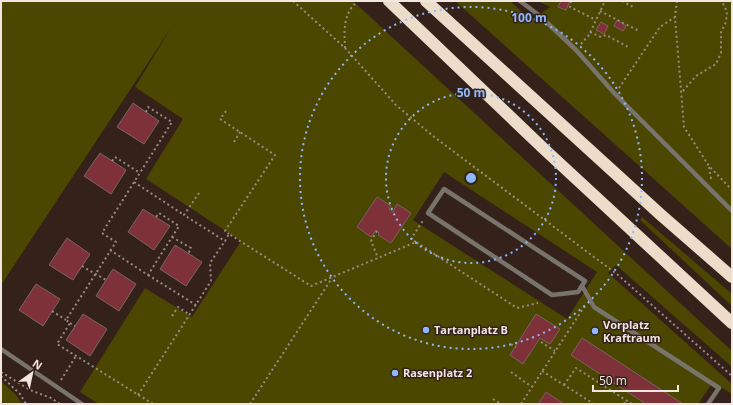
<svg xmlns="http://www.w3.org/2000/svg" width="733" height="405" font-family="'Open Sans',sans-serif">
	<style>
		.green { fill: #4b4600; fill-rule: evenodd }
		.building { fill: #7e3139; stroke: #7b6364 }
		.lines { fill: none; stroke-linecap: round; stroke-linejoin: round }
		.path { stroke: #988a83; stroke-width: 2; stroke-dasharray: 2 3; stroke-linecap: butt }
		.service { stroke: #78736b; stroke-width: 4.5 }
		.motorway { stroke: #ecddca; stroke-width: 12 }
		.ring { fill: none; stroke: #8db9fc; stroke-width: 2; stroke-dasharray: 2 4 }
		.poi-dot { fill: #8db9fc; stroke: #34221a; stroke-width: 1.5 }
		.labels { text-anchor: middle; stroke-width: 3; stroke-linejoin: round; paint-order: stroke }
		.poi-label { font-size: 11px; font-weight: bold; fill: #f2e6e1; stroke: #34221a; text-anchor: start }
		.centre { fill: #8db9fc; stroke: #34221a; stroke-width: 2 }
		.ring-label { font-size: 12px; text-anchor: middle; font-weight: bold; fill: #8db9fc; stroke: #34221a; stroke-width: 3; stroke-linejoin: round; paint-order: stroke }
	</style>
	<rect width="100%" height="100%" fill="#34221a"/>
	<!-- green -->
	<g class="green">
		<path d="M1,1H353L732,351V367L616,265L608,273L732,384V394L713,382L698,404H683L582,338L571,355L646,404H564L546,392L538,404H99L80,392L145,288L192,317L241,241L146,179L183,119L135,87L171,28L1,285ZM444,172L597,272L567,319L413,220ZM377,197L391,206L389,209L393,212L398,205L410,213L391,243L378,235L379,233L376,230L357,227ZM536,315L540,338L523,363L510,355Z"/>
		<polygon points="455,1 510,1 531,20 550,7 538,1 732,1 732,249"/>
		<polygon points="642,217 732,294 732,306 640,220"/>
		<polygon points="1,381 16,395 22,404 4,404 1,400"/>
	</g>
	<!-- building -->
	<g class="building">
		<polygon points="561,1 570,1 566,10 558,7"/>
		<polygon points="617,20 626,26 623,31 614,26"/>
		<polygon points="601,22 608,26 604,34 596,30"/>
		<polygon points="133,103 159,121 144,144 117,127"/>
		<polygon points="100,153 126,170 111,194 84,176"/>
		<polygon points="377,197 391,206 389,209 393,212 397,204 411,213 391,243 378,235 379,233 376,230 371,237 357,227"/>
		<polygon points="143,209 170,226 154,250 128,232"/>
		<polygon points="67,238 90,254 73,280 49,265"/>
		<polygon points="175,245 202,262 186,286 160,269"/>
		<polygon points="113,269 136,284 119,311 96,296"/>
		<polygon points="36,284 60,299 43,326 19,310"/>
		<polygon points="83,314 107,329 90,356 66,340"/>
		<polygon points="536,314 560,329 550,344 540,338 523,364 510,355"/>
		<polygon points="582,338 593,345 683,404 646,404 571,355"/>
		<polygon points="546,392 564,404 538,404"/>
	</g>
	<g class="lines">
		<!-- path -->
		<g class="path">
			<polyline points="293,1 345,48 396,105 433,136 618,275 732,376"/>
			<polyline points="571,1 570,7 596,20"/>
			<polyline points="622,1 633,7"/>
			<polyline points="677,1 675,17 684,127 709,166 732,190"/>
			<polyline points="600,11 639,31"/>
			<polyline points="590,32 601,37 606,35 630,48"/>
			<polyline points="581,44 589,35 605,1"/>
			<path d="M345,48C344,30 343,13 358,1"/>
			<polyline points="619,88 660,27 675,17"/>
			<polyline points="683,91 696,76 716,64 721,53 721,32 726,22 727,12 722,1"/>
			<polyline points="226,111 220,119 275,155 225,231 229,234"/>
			<polyline points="146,112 148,107 172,122 102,233 116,242 66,320 70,323 57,344 153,404"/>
			<polyline points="234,142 240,132"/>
			<polyline points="112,161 115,157 140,173"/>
			<polyline points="709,167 711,179"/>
			<polyline points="134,182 184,215"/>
			<polyline points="199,193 184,215 225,241 229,234 311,286 416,242 517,308 538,303"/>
			<polyline points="377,231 371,241 378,258"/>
			<polyline points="172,237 191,248 188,254"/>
			<polyline points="416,242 411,239 424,219"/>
			<polyline points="110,250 148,275 179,226 159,213 156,217"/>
			<polyline points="82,266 106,280"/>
			<polyline points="148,275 196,305"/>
			<polyline points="52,311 66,320"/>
			<polyline points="172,316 178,307 190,315"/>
			<polyline points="70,323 75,326"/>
			<polyline points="541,342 555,351"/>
			<polyline points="511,344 516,347"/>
			<polyline points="542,371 594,404"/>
			<polyline points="1,372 30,390 51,398 60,404"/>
			<polyline points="511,372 532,387"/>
			<polyline points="1,376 20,394 26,404"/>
			<polyline points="61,380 76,356"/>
			<polyline points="564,385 576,368 632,404"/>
			<polyline points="138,395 211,281 210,263 225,241"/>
			<polyline points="493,399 501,404"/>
			<polyline points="250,404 332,278"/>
			<polyline points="521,404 584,307 586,307"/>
			<polyline points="624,404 626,400"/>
		</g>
		<!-- service -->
		<g class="service">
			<polyline points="520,1 540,16 576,50 615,94 732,211"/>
			<polygon points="444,189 585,281 578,292 552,295 428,213"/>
			<polyline points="582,286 594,307 719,388 708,404"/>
			<polyline points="1,349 82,404"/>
		</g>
		<!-- motorway -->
		<g class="motorway">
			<polyline points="389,1 544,149 732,323"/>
			<polyline points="426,1 661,215 732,277"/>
		</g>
	</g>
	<!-- distance rings -->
	<g class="ring">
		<circle cx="471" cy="178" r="85"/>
		<circle cx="471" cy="178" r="171"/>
	</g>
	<!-- markers -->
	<g class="poi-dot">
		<circle cx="426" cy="330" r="4"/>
		<circle cx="595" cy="331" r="4"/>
		<circle cx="395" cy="373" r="4"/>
	</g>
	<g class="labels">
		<!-- poi labels -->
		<g class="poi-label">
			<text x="603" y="329">Vorplatz<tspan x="603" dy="13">Kraftraum</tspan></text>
			<text x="434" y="334">Tartanplatz B</text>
			<text x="403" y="377">Rasenplatz 2</text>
		</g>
	</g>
	<circle cx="471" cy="178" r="6" class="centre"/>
	<g class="ring-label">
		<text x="529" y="22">100 m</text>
		<text x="471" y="97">50 m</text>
	</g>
	<!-- border -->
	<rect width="733" height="405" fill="none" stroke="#f2e6e1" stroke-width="4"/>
	<!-- north arrow -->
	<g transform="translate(32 373) rotate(33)" stroke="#34221a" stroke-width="3" paint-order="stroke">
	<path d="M0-3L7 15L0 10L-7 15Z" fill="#f2e6e1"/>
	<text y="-6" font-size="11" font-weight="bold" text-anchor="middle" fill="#f2e6e1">N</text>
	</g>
	<!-- scale -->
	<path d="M593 385v6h85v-6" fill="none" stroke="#f2e6e1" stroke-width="2"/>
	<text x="599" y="385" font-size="12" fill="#f2e6e1" stroke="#34221a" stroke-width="3" paint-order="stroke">50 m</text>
</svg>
